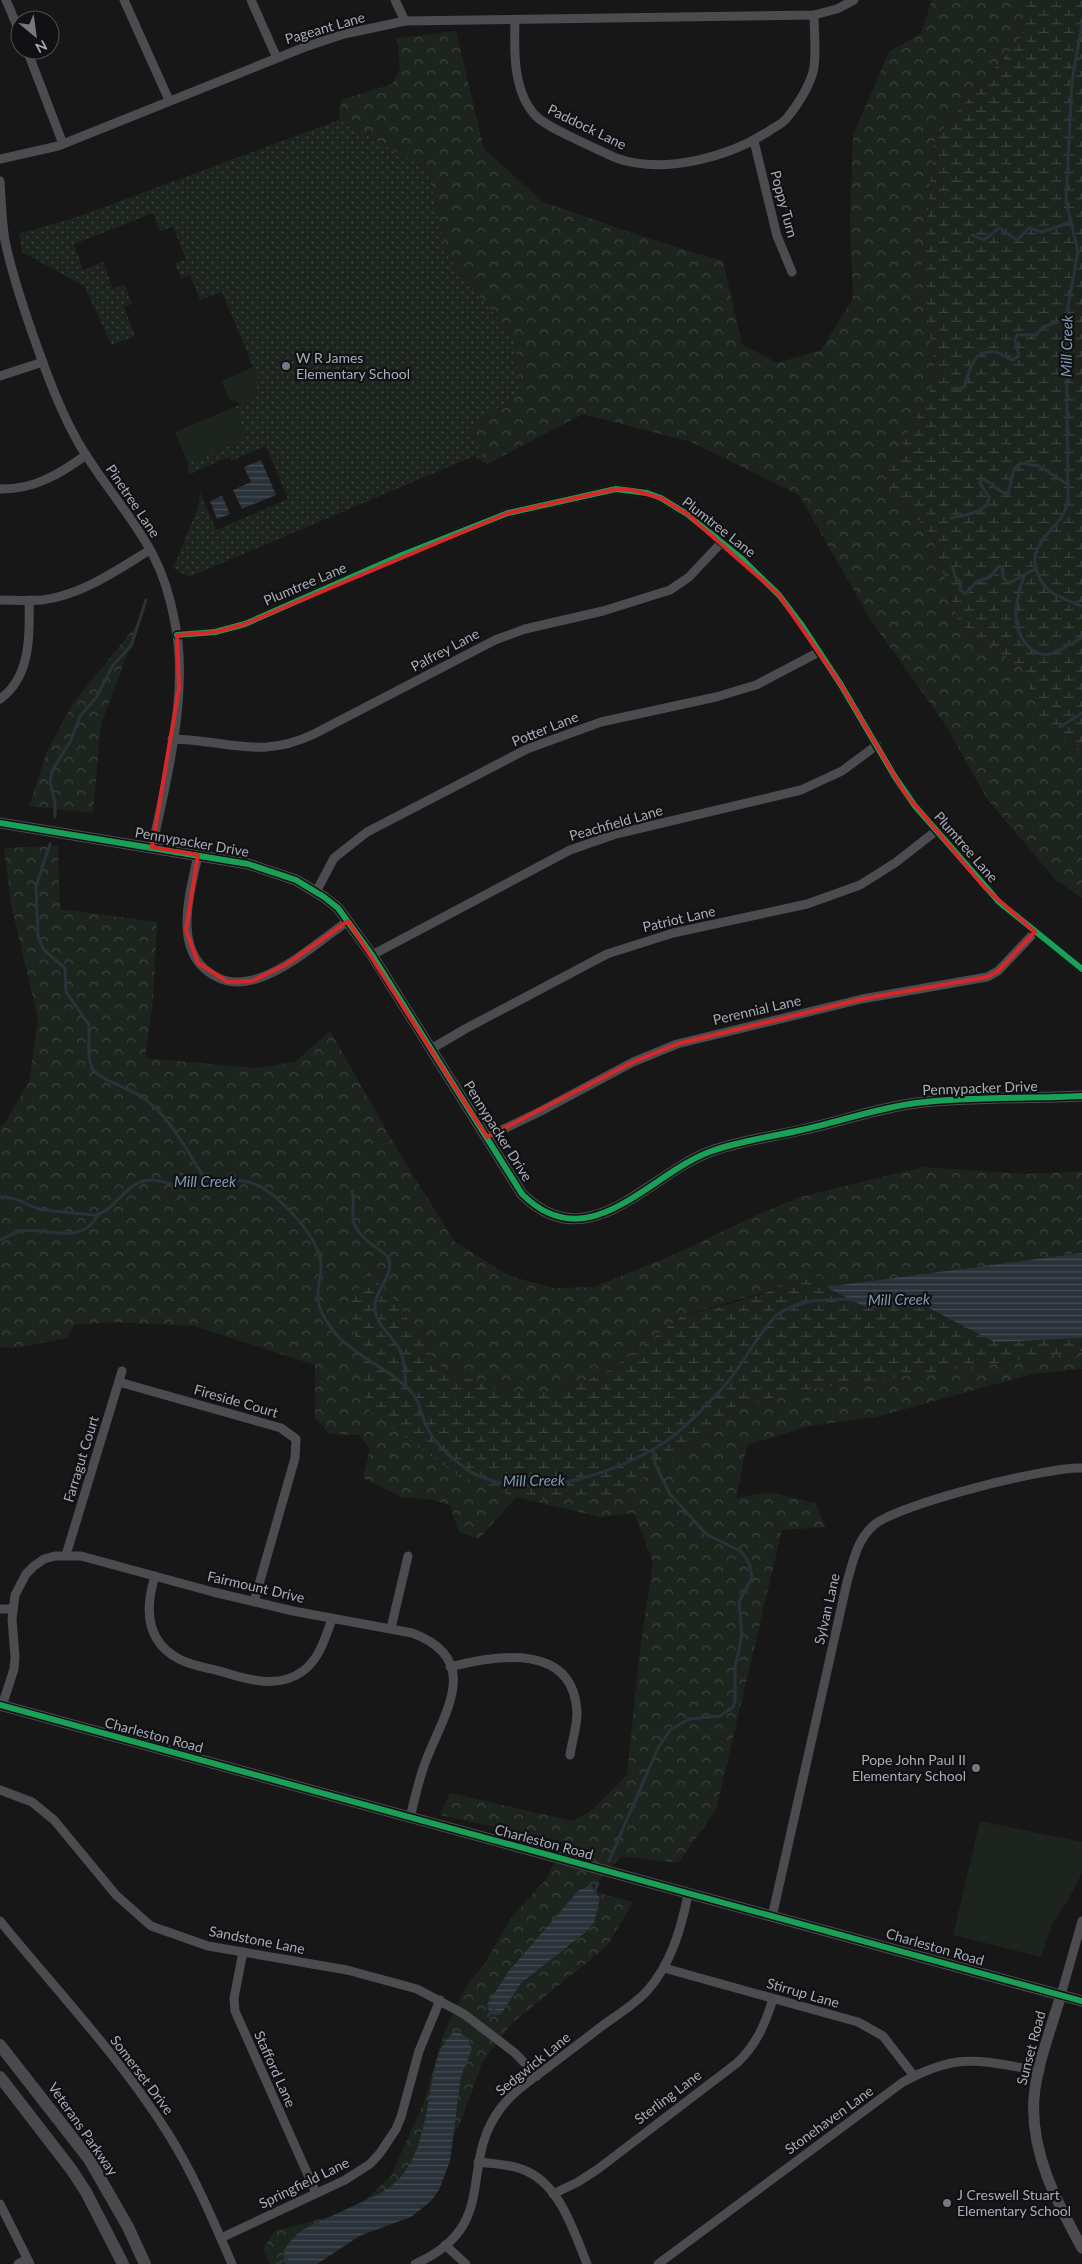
<svg xmlns="http://www.w3.org/2000/svg" width="1082" height="2264" font-family="Lato,sans-serif">
	<style>
		.grass { fill: url(#grass-dots) }
		.forest { fill: url(#forest-crowns) }
		.wetland { fill: url(#wetland-marsh) }
		.park { fill: #1d241e }
		.water { fill: url(#water-rules) }
		.lines { fill: none; stroke-linecap: round; stroke-linejoin: round }
		.stream { stroke: #2a3239; stroke-width: 3 }
		.minor { stroke: #4b4c50; stroke-width: 9 }
		.tertiary { stroke: #4b4c50; stroke-width: 11 }
		.secondary { stroke: #4a4a4e; stroke-width: 12 }
		.cycleway-casing { stroke: #111113; stroke-width: 9 }
		.cycleway { stroke: #1a9f57; stroke-width: 6 }
		.marked { fill: none; stroke: #d62828; stroke-width: 4; stroke-linejoin: round }
		.poi-dot { fill: #757880; stroke: #111113; stroke-width: 2 }
		.labels { text-anchor: middle; stroke-width: 4.5; stroke-linejoin: round; paint-order: stroke }
		.street-label { font-size: 14px; fill: #a8adb8; stroke: #111113 }
		.poi-label { font-size: 14px; fill: #a8adb8; stroke: #111113; text-anchor: start }
		.water-label { font-size: 15px; font-style: italic; fill: #7f9bb3; stroke: #111113 }
	</style>
	<defs>
		<pattern id="grass-dots" width="8" height="8" patternUnits="userSpaceOnUse" patternTransform="scale(1.25)"><rect width="8" height="8" fill="#1d241e"/><path d="M2 2h.1M6 6h.1" fill="none" stroke="#3b413d" stroke-width="1.8" stroke-linecap="round"/></pattern>
		<pattern id="forest-crowns" width="20" height="18" patternUnits="userSpaceOnUse" patternTransform="scale(1.25)"><rect width="20" height="18" fill="#1d241e"/><path d="M2 6a3 3 0 1 1 6 0M12 15a3 3 0 1 1 6 0" fill="none" stroke="#3b413d"/></pattern>
		<pattern id="wetland-marsh" width="20" height="14" patternUnits="userSpaceOnUse" patternTransform="scale(1.25)"><rect width="20" height="14" fill="#1d241e"/><path d="M1 5h8M5 5V1M11 12h8M15 12V8" fill="none" stroke="#3b413d"/></pattern>
		<pattern id="water-rules" width="6" height="5" patternUnits="userSpaceOnUse" patternTransform="scale(1.25)"><rect width="6" height="5" fill="#2a3239"/><path d="M0 2.5h6" fill="none" stroke="#464d54"/></pattern>
	</defs>
	<rect width="100%" height="100%" fill="#171717"/>
	<!-- grass -->
	<polygon class="grass" points="339,120 419,164 429,175 447,255 515,340 520,391 469,430 487,464 474,456 189,577 173,568 198,508 200,492 216,530 288,499 266,446 231,461 229,457 189,474 188,463 247,438 234,407 253,399 259,381 222,292 200,300 190,275 181,278 175,263 186,259 173,227 160,231 153,213 74,244 83,270 103,262 113,289 125,285 132,304 124,307 135,336 112,345 84,286 22,252 19,234 83,215"/>
	<!-- forest -->
	<g class="forest">
		<polygon points="932,0 1024,0 1022,36 935,139 922,270 936,379 884,480 932,536 959,623 1022,668 1042,717 1082,752 1082,898 1055,879 987,799 947,727 872,622 799,495 691,442 583,414 487,464 469,430 520,391 515,340 447,255 429,175 419,164 339,120 341,100 392,84 400,70 397,38 456,31 484,149 543,202 647,238 723,261 742,344 777,363 821,350 853,299 850,219 853,136 889,52 921,33"/>
		<polygon points="140,621 101,724 93,813 29,806 47,751 73,703"/>
		<polygon points="58,846 60,909 157,922 153,1001 145,1058 256,1068 295,1062 330,1031 404,1161 455,1242 510,1276 553,1288 594,1287 675,1254 759,1214 800,1197 923,1167 1026,1174 1082,1171 1082,1253 826,1287 821,1279 822,1275 682,1316 610,1370 558,1391 504,1391 444,1370 424,1345 396,1301 368,1272 465,1481 517,1496 479,1539 459,1532 450,1506 434,1500 401,1497 363,1478 370,1449 359,1435 330,1434 315,1418 315,1365 194,1326 112,1322 74,1325 67,1338 13,1348 0,1347 0,1127 4,1124 29,1082 38,1019 11,904 4,848"/>
		<polygon points="1082,1351 1082,1369 1033,1374 876,1417 809,1426 747,1445 736,1498 769,1492 815,1503 826,1527 782,1530 716,1810 678,1863 621,1856 594,1886 599,1893 633,1902 607,1946 511,2024 482,2063 459,2126 405,2207 317,2264 270,2264 263,2250 274,2231 355,2210 391,2176 423,2104 444,2033 468,1983 484,1965 511,1918 546,1879 566,1842 440,1815 450,1793 573,1821 592,1810 627,1775 639,1657 653,1562 634,1513 600,1517 528,1500 617,1496 699,1439 733,1408 802,1390"/>
	</g>
	<!-- wetland -->
	<g class="wetland">
		<polygon points="1024,0 1082,0 1082,752 1041,717 1022,668 959,623 932,536 884,480 936,379 922,270 935,139 1022,36"/>
		<polygon points="368,1272 396,1301 424,1345 444,1370 504,1391 558,1391 610,1370 682,1316 730,1304 822,1274 821,1279 826,1287 867,1308 927,1306 994,1342 1082,1338 1082,1351 802,1390 733,1408 699,1439 617,1496 528,1500 465,1481 367,1409 350,1305"/>
	</g>
	<!-- park -->
	<g class="park">
		<polygon points="253,367 259,381 253,399 241,404 229,399 222,381"/>
		<polygon points="234,407 247,438 188,463 175,432"/>
		<polygon points="980,1821 1082,1842 1082,1873 1067,1902 1053,1922 1041,1957 953,1935"/>
	</g>
	<!-- water -->
	<g class="water">
		<polygon points="261,460 276,495 242,509 233,490 251,482 244,467"/>
		<polygon points="222,496 230,514 217,519 210,501"/>
		<polygon points="1082,1253 1082,1338 994,1342 927,1307 867,1308 826,1287"/>
		<polygon points="590,1885 600,1898 594,1923 586,1932 521,1983 501,2014 495,2015 489,2011 487,2004 509,1971 578,1891"/>
		<path d="M455,2031L467,2037L472,2049L461,2076L450,2161L439,2190L431,2201L411,2217L359,2236L317,2264H285L284,2250L294,2237L304,2229L381,2193C430,2166 424,2099 439,2052L446,2040Z"/>
	</g>
	<g class="lines">
		<!-- stream -->
		<g class="stream">
			<path d="M1082,24L1072,81L1066,201L1078,251L1066,319L1068,500C1064,529 1025,541 1037,572C1044,594 1062,598 1082,606"/>
			<polyline points="972,235 984,240 999,228 1017,240 1029,228 1042,232 1071,222"/>
			<path d="M952,388L957,390L964,387C970,371 972,349 995,352C1002,353 1006,359 1013,360L1019,356L1015,340L1017,335H1036L1043,327L1066,319"/>
			<path d="M951,518C964,515 989,513 989,497L980,483L981,479C992,480 997,493 1008,494L1014,469L1021,463L1039,466L1067,484"/>
			<polyline points="953,568 955,577 961,582 960,590 966,594 976,582 990,577 999,566 1003,569 1003,578 1009,583 1035,569"/>
			<path d="M1024,576C1020,588 1016,601 1016,615C1016,633 1029,658 1050,654C1063,651 1071,642 1082,638"/>
			<polyline points="1060,727 1082,713"/>
			<polyline points="55,817 55,803 50,782 52,771 71,740 80,716 96,698 113,665 131,646 146,600"/>
			<path d="M50,844L36,886L38,937L44,950L65,968L66,992L89,1025V1057L92,1069C104,1082 127,1087 142,1097C171,1117 187,1152 206,1180"/>
			<path d="M352,1191C355,1201 352,1208 353,1219C356,1237 376,1246 388,1257C396,1275 374,1290 375,1308C376,1328 397,1338 402,1355C405,1365 405,1377 406,1387"/>
			<path d="M0,1197C16,1196 24,1204 39,1209C43,1210 91,1215 95,1215C112,1212 124,1188 140,1182C155,1176 166,1185 181,1185C189,1184 198,1180 206,1180C220,1179 244,1179 257,1185C280,1195 323,1241 321,1268C320,1284 314,1296 322,1313C343,1356 385,1362 413,1394C421,1404 421,1416 427,1427C434,1443 448,1455 461,1465C516,1508 613,1476 665,1442C684,1429 702,1410 718,1393C741,1370 754,1338 777,1315C801,1298 825,1300 853,1299"/>
			<path d="M0,1240C7,1237 14,1232 21,1231C51,1227 80,1247 99,1214"/>
			<polyline points="609,1861 658,1748 670,1730 689,1719 720,1716 733,1707 735,1702 735,1668 742,1635 739,1602 752,1578 750,1565 742,1552 706,1534 670,1494 655,1464 653,1449"/>
			<polyline points="594,1893 598,1883"/>
			<polyline points="488,2016 494,2009"/>
			<polyline points="277,2264 287,2259"/>
		</g>
		<!-- minor -->
		<g class="minor">
			<polyline points="6,0 20,33"/>
			<polyline points="124,0 169,100"/>
			<polyline points="251,0 276,56"/>
			<polyline points="395,0 405,21"/>
			<path d="M515,20C514,51 513,91 535,115C546,128 598,149 616,158C664,175 731,157 772,129C777,126 783,123 787,118C797,106 809,87 813,72C817,57 814,31 814,15"/>
			<polyline points="27,50 63,144"/>
			<polyline points="754,141 777,236 792,272"/>
			<polyline points="0,159 58,146 305,47 344,34 405,21 814,15 837,9 854,0"/>
			<path d="M0,181C1,201 2,221 5,241C13,279 26,316 39,352C50,383 62,414 78,442C101,482 132,515 153,555C164,576 171,601 175,623C189,691 167,780 152,847"/>
			<polyline points="0,376 43,362"/>
			<path d="M0,489C33,490 60,474 86,455"/>
			<path d="M0,600C14,600 28,601 42,600C82,595 117,570 150,550"/>
			<polyline points="177,635 215,632 245,624 402,555 508,513 616,489 647,493 661,498 687,514 741,558 779,595 801,624 841,685 895,777 915,806 999,902 1082,969"/>
			<path d="M0,699C31,677 30,634 29,600"/>
			<path d="M172,739C228,740 260,760 314,734L495,640L525,629L603,611L670,590L689,577L721,543"/>
			<path d="M198,855C190,894 171,953 215,976C230,985 246,983 262,977C293,965 321,940 348,921"/>
			<polyline points="316,892 334,858 367,832 527,749 601,722 716,697 756,685 819,652"/>
			<polyline points="372,955 570,850 616,834 801,790 842,771 877,745"/>
			<polyline points="431,1049 465,1029 607,954 673,933 807,904 860,885 895,863 936,831"/>
			<polyline points="487,1137 541,1111 633,1062 677,1044 862,999 987,977 998,971 1035,932"/>
			<polyline points="119,1382 281,1428 296,1439 295,1458 254,1602"/>
			<polyline points="66,1555 122,1371"/>
			<path d="M155,1576C145,1608 145,1641 179,1659C192,1666 209,1668 223,1672C248,1680 279,1689 303,1671C320,1658 325,1638 332,1619"/>
			<polyline points="0,1609 12,1609"/>
			<polyline points="391,1628 408,1556"/>
			<path d="M450,1667C497,1655 574,1642 577,1713C577,1727 572,1741 570,1755"/>
			<path d="M2,1706L14,1669L15,1657L12,1619L15,1595L26,1574L34,1566L44,1559L55,1556H81L213,1592L293,1611L412,1633C483,1659 445,1712 427,1758C419,1777 415,1798 410,1818"/>
			<polyline points="0,1790 32,1802 54,1820 116,1895 151,1926 208,1946 347,1970 417,1989 464,2014 515,2053 537,2076"/>
			<path d="M772,1917L847,1582C853,1562 857,1539 874,1525C898,1504 1050,1466 1082,1468"/>
			<path d="M0,1921C57,1991 121,2058 169,2135C194,2175 213,2220 232,2264"/>
			<polyline points="243,1952 234,1998 235,2011 316,2193"/>
			<polyline points="664,1968 858,2022 883,2036 914,2076"/>
			<polyline points="1061,1995 1082,1921"/>
			<path d="M478,2162C494,2164 510,2164 524,2170C560,2184 574,2232 587,2264"/>
			<path d="M553,2194L578,2182L598,2169L737,2063C757,2044 765,2024 773,1999"/>
			<polyline points="0,2204 30,2264"/>
			<polyline points="221,2238 345,2180 370,2164 380,2153 396,2129 401,2117 419,2051 440,2000"/>
			<polyline points="445,2245 466,2264"/>
			<polyline points="18,2264 27,2259"/>
			<path d="M415,2264C502,2225 457,2167 500,2109C513,2091 533,2079 551,2065C568,2052 585,2039 602,2026C617,2015 634,2005 647,1991C671,1964 681,1929 688,1895"/>
			<path d="M658,2264L903,2082C960,2051 980,2061 1040,2071"/>
		</g>
		<!-- tertiary -->
		<g class="tertiary">
			<path d="M0,823L248,864L296,880L324,897L338,908L372,955L522,1194C588,1260 647,1176 709,1152C738,1141 771,1137 801,1130C839,1122 877,1108 916,1103C970,1096 1027,1099 1082,1096"/>
			<polyline points="0,1705 1082,2001"/>
			<path d="M1061,1995C1052,2025 1036,2068 1034,2098C1030,2153 1057,2202 1082,2248"/>
		</g>
		<!-- secondary -->
		<g class="secondary">
			<polyline points="0,2045 89,2159 128,2227 145,2264"/>
			<polyline points="0,2077 71,2169 86,2192 123,2264"/>
		</g>
		<!-- cycleway casing -->
		<g class="cycleway-casing">
			<g id="cycleway">
				<polyline points="177,635 215,632 245,624 402,555 508,513 616,489 647,493 661,498 687,514 741,558 779,595 801,624 841,685 895,777 915,806 999,902 1082,969"/>
				<path d="M0,823L248,864L296,880L324,897L338,908L372,955L522,1194C588,1260 647,1176 709,1152C738,1141 771,1137 801,1130C839,1122 877,1108 916,1103C970,1096 1027,1099 1082,1096"/>
				<polyline points="0,1705 1082,2001"/>
			</g>
		</g>
		<!-- cycleway -->
		<use href="#cycleway" class="cycleway"/>
	</g>
	<!-- marked area -->
	<path class="marked" d="M616,489L632,490L661,498L687,514L779,595L841,685L904,792L985,888L1035,932L998,971L987,977L862,999L677,1044L633,1062L487,1137L348,921L287,964L252,981L228,982L198,963L186,930L198,855L152,847L179,688L177,635L215,632L245,624L508,513Z"/>
	<!-- markers -->
	<g class="poi-dot">
		<circle cx="286" cy="366" r="5"/>
		<circle cx="976" cy="1768" r="5"/>
		<circle cx="947" cy="2203" r="5"/>
	</g>
	<g class="labels">
		<!-- street labels -->
		<g class="street-label">
			<text transform="translate(325 28) rotate(-16)" y="5">Pageant Lane</text>
			<text transform="translate(587 127) rotate(26)" y="5">Paddock Lane</text>
			<text transform="translate(784 204) rotate(75)" y="5">Poppy Turn</text>
			<text transform="translate(133 501) rotate(56)" y="5">Pinetree Lane</text>
			<text transform="translate(719 527) rotate(38)" y="5">Plumtree Lane</text>
			<text transform="translate(305 584) rotate(-23)" y="5">Plumtree Lane</text>
			<text transform="translate(445 650) rotate(-28)" y="5">Palfrey Lane</text>
			<text transform="translate(545 729) rotate(-22)" y="5">Potter Lane</text>
			<text transform="translate(616 823) rotate(-16)" y="5">Peachfield Lane</text>
			<text transform="translate(192 842) rotate(10)" y="5">Pennypacker Drive</text>
			<text transform="translate(966 847) rotate(49)" y="5">Plumtree Lane</text>
			<text transform="translate(679 919) rotate(-13)" y="5">Patriot Lane</text>
			<text transform="translate(757 1010) rotate(-13)" y="5">Perennial Lane</text>
			<text transform="translate(980 1088) rotate(-2)" y="5">Pennypacker Drive</text>
			<text transform="translate(498 1131) rotate(58)" y="5">Pennypacker Drive</text>
			<text transform="translate(236 1401) rotate(16)" y="5">Fireside Court</text>
			<text transform="translate(81 1459) rotate(-73)" y="5">Farragut Court</text>
			<text transform="translate(256 1587) rotate(13)" y="5">Fairmount Drive</text>
			<text transform="translate(827 1609) rotate(-77)" y="5">Sylvan Lane</text>
			<text transform="translate(154 1735) rotate(15)" y="5">Charleston Road</text>
			<text transform="translate(544 1842) rotate(15)" y="5">Charleston Road</text>
			<text transform="translate(257 1940) rotate(11)" y="5">Sandstone Lane</text>
			<text transform="translate(935 1947) rotate(16)" y="5">Charleston Road</text>
			<text transform="translate(803 1993) rotate(16)" y="5">Stirrup Lane</text>
			<text transform="translate(1031 2048) rotate(-75)" y="5">Sunset Road</text>
			<text transform="translate(533 2064) rotate(-39)" y="5">Sedgwick Lane</text>
			<text transform="translate(275 2069) rotate(66)" y="5">Stafford Lane</text>
			<text transform="translate(142 2075) rotate(53)" y="5">Somerset Drive</text>
			<text transform="translate(668 2097) rotate(-37)" y="5">Sterling Lane</text>
			<text transform="translate(829 2120) rotate(-36)" y="5">Stonehaven Lane</text>
			<text transform="translate(83 2129) rotate(55)" y="5">Veterans Parkway</text>
			<text transform="translate(304 2183) rotate(-26)" y="5">Springfield Lane</text>
		</g>
		<!-- poi labels -->
		<g class="poi-label">
			<text x="296" y="363">W R James<tspan x="296" dy="16">Elementary School</tspan></text>
			<text x="966" y="1765" text-anchor="end">Pope John Paul II<tspan x="966" dy="16">Elementary School</tspan></text>
			<text x="957" y="2200">J Creswell Stuart<tspan x="957" dy="16">Elementary School</tspan></text>
		</g>
		<!-- water labels -->
		<g class="water-label">
			<text transform="translate(1067 346) rotate(-89)" y="5">Mill Creek</text>
			<text x="205" y="1187">Mill Creek</text>
			<text transform="translate(899 1300) rotate(-1)" y="5">Mill Creek</text>
			<text transform="translate(534 1481) rotate(-1)" y="5">Mill Creek</text>
		</g>
	</g>
	<!-- north arrow -->
	<g transform="translate(35 35) rotate(151)"><circle r="24" fill="#111113" stroke="#4d4f55"/>
	<path d="M0-4L9 19L0 12L-9 19Z" fill="#757880"/>
	<text y="-8" font-size="14" font-weight="bold" text-anchor="middle" fill="#a8adb8">N</text>
	</g>
</svg>
